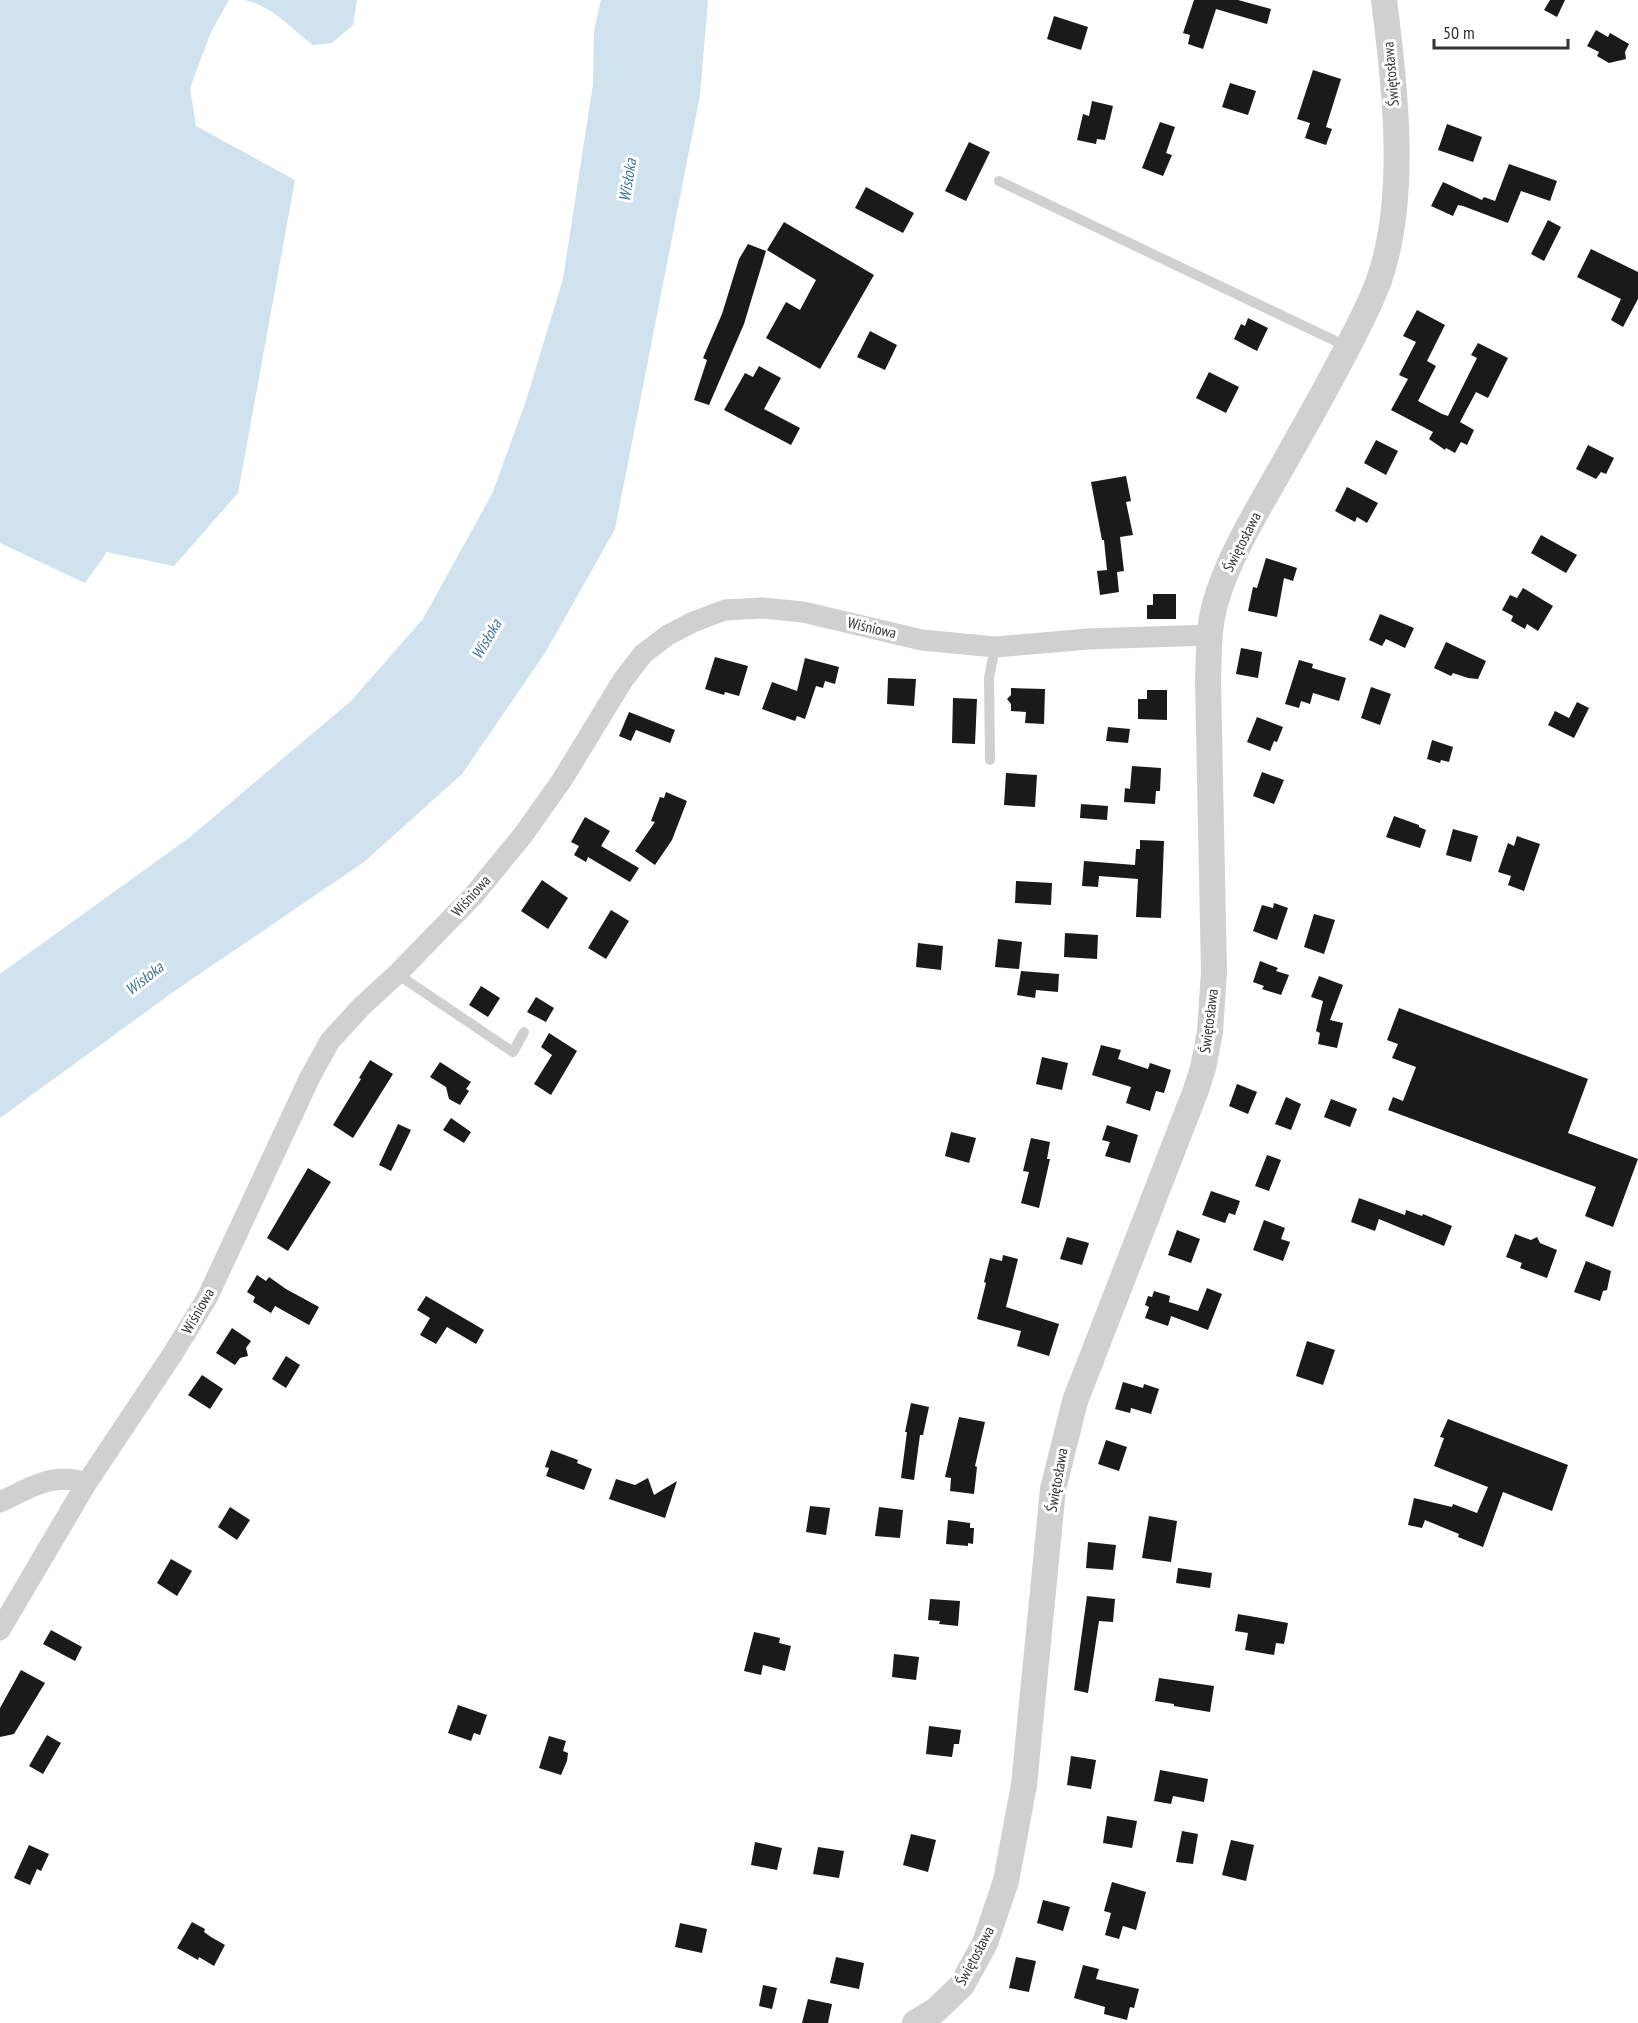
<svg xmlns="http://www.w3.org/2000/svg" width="1638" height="2023" font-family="'PT Sans Narrow',sans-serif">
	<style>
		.water { fill: #cfe2ee }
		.building { fill: #1a1a1a }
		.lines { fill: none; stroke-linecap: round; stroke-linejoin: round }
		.service { stroke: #d0d0d0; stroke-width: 10 }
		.minor { stroke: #d0d0d0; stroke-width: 21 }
		.tertiary { stroke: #d0d0d0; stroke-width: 26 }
		.labels { text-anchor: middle; stroke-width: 6; stroke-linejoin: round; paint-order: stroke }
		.street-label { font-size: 15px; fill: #333; stroke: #fff }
		.water-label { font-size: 16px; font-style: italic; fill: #3f7597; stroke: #fff }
	</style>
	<rect width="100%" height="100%" fill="#fff"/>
	<!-- water -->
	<g class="water">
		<polygon points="0,0 229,0 211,32 190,88 196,126 295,180 238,493 174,566 107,552 85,583 0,543"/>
		<path d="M244,0H357L353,25L332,43L313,45C292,29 271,5 244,0Z"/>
		<polygon points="601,0 708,0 700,95 615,529 545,653 462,774 364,862 176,990 0,1118 0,974 190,837 351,701 423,619 492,494 525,404 563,279 593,84 594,30"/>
	</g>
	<!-- building -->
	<g class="building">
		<polygon points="1194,0 1238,0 1271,9 1267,24 1216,9 1203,49 1188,44 1190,35 1183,33"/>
		<polygon points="1550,0 1565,0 1557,17 1544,10"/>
		<polygon points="1054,16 1088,27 1081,50 1047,39"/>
		<polygon points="1596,30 1608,37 1610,33 1629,44 1625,52 1626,59 1609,63 1597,56 1599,52 1587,46"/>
		<polygon points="1313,70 1341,79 1326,127 1332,129 1326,145 1305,138 1310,123 1297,119"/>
		<polygon points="1230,83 1256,91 1248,115 1222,107"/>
		<polygon points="1092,101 1113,106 1105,140 1097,139 1096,144 1077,140 1083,114 1089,116"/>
		<polygon points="1160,122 1175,127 1166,153 1172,155 1163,176 1142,168"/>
		<polygon points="1447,124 1482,137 1473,162 1438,150"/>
		<polygon points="969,142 990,152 966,201 945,191"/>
		<polygon points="1509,164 1557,181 1550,201 1521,191 1508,223 1463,206 1458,205 1453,216 1431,206 1443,182 1482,200 1484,197 1495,201"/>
		<polygon points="866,187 914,213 903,233 855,208"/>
		<polygon points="1548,220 1561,227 1544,261 1531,254"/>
		<polygon points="784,222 874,275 820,369 766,338 786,302 800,310 816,280 767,250"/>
		<polygon points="748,244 766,251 744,324 709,405 694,400 707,360 703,358 722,314 739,259"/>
		<polygon points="1591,249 1638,272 1638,299 1623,327 1611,320 1621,299 1577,277"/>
		<polygon points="1417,310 1445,325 1427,361 1436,366 1418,401 1442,414 1448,416 1477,358 1471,355 1478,343 1508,358 1488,398 1476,392 1460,422 1474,430 1467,445 1461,442 1455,453 1446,448 1445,450 1429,439 1433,432 1391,410 1408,379 1399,375 1416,342 1403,336"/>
		<polygon points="1248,318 1268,328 1257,351 1234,339 1241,324 1245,326"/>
		<polygon points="870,331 897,345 885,370 857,357"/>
		<polygon points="759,366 781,378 764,409 800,428 791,445 724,410 745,373 753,377"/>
		<polygon points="1209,372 1239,387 1226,413 1196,398"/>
		<polygon points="1376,440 1398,451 1386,475 1364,463"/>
		<polygon points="1588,445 1614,458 1606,474 1601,472 1596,479 1576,469"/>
		<polygon points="1126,476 1131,501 1126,502 1133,535 1120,537 1124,571 1117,572 1119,592 1100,595 1097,571 1107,570 1104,540 1102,540 1091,482"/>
		<polygon points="1347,487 1378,503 1367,523 1357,517 1355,522 1335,511"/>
		<polygon points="1541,535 1577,555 1566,573 1531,553"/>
		<polygon points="1266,558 1297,568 1293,581 1284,578 1277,617 1248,611 1253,587 1257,588"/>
		<polygon points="1523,588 1553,606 1538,631 1527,624 1525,629 1511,621 1513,616 1502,610 1510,595 1517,598"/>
		<polygon points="1153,594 1176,594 1176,619 1147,619 1147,605 1153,605"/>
		<polygon points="1380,614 1414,628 1405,648 1386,639 1382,646 1369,640"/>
		<polygon points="1446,642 1486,661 1478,679 1468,678 1453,673 1451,676 1434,668"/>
		<polygon points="1241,648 1262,652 1258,678 1236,674"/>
		<polygon points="715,657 748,666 739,696 725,692 724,695 705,689"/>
		<polygon points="805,658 839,667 835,684 825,681 823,688 816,686 805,719 797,716 795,721 762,709 772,682 797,691"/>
		<polygon points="1299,660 1313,664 1312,668 1346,678 1339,701 1313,693 1310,704 1301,701 1299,708 1285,704"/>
		<polygon points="888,678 916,679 914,706 887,704"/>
		<polygon points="1371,687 1391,694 1380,725 1361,718"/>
		<polygon points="1011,688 1045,689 1044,724 1025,723 1026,712 1011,711 1011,704 1007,699 1011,695"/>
		<polygon points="1147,690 1167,690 1167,720 1138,719 1138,699 1147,699"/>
		<polygon points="953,698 977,699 975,744 952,743"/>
		<polygon points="1577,702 1589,708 1574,738 1548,725 1555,711 1569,718"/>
		<polygon points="629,712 675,730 670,743 636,730 631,741 619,736"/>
		<polygon points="1257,717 1283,727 1277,742 1274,741 1270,751 1247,742"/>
		<polygon points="1108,727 1130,729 1128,743 1106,741"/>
		<polygon points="1432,740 1453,747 1449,762 1441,760 1440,763 1427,759"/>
		<polygon points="1132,766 1161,768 1160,791 1156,791 1155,804 1124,802 1125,788 1130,789"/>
		<polygon points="1262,772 1284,780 1274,804 1253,796"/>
		<polygon points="1006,773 1037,775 1035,807 1004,805"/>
		<polygon points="666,792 687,801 672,840 655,865 635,851 655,822 651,821 660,797 664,798"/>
		<polygon points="1081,804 1108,806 1107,820 1080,818"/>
		<polygon points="1394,816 1419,825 1419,827 1426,830 1420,848 1386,837"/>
		<polygon points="585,817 610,831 601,846 639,868 630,882 588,857 586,862 574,855 579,846 571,842"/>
		<polygon points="1453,829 1478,836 1471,862 1446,855"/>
		<polygon points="1517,836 1540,844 1524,891 1508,885 1511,876 1498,872 1508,843 1514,846"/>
		<polygon points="1140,840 1164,841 1161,918 1136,917 1138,879 1099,876 1098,887 1082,886 1084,861 1135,865 1136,849 1140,849"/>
		<polygon points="542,880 568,898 548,929 521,911"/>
		<polygon points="1016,881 1052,883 1051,905 1015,903"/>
		<polygon points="1274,903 1288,908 1277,940 1253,931 1262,905 1273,908"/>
		<polygon points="611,910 629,921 606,959 588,948"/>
		<polygon points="1314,914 1335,920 1324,954 1304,947"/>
		<polygon points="1065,933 1098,935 1097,959 1064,957"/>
		<polygon points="998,939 1022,942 1019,969 995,967"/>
		<polygon points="918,943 943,946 941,970 916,967"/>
		<polygon points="1260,961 1278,968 1276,971 1289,975 1281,995 1262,989 1264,986 1253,982"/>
		<polygon points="1021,971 1059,974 1058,992 1036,990 1035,998 1017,995"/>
		<polygon points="1319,976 1343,985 1330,1020 1343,1023 1337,1048 1318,1044 1320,1033 1316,1031 1323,1001 1311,997"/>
		<polygon points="481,986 500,998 488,1017 469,1005"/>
		<polygon points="536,997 554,1008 546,1022 527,1012"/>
		<polygon points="1399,1008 1588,1079 1568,1133 1638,1159 1613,1227 1585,1216 1596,1187 1388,1110 1393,1097 1403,1101 1416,1067 1392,1058 1398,1044 1387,1040"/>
		<polygon points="549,1033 577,1051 551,1095 534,1084 552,1055 541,1047"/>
		<polygon points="1101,1045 1121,1050 1118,1059 1148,1069 1150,1063 1171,1070 1164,1093 1156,1091 1150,1111 1126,1103 1131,1087 1092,1075"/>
		<polygon points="1042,1057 1068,1063 1062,1090 1036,1084"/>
		<polygon points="370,1060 393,1074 353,1138 333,1125 361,1079 359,1078"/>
		<polygon points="440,1062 471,1082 466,1089 469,1091 460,1105 449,1099 446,1087 430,1077"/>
		<polygon points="1237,1084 1257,1092 1248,1114 1229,1106"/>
		<polygon points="1286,1097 1301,1104 1291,1130 1275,1124"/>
		<polygon points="1331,1099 1357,1109 1350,1127 1324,1117"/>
		<polygon points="451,1118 471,1132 464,1143 443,1130"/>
		<polygon points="398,1124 411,1130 391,1171 379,1165"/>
		<polygon points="1107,1125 1138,1135 1130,1163 1105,1156 1110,1142 1102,1140"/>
		<polygon points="951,1132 976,1138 969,1163 945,1156"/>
		<polygon points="1031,1138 1050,1142 1047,1159 1050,1159 1039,1208 1021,1203 1029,1172 1023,1171"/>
		<polygon points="1267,1155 1281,1160 1269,1191 1255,1186"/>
		<polygon points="308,1168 331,1182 288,1251 267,1238"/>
		<polygon points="1211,1191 1240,1201 1235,1215 1229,1213 1225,1223 1202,1215"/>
		<polygon points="1359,1198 1405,1215 1406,1210 1422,1216 1423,1214 1452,1226 1444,1246 1379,1219 1375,1231 1351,1222"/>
		<polygon points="1264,1220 1285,1228 1281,1239 1290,1242 1283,1261 1253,1250"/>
		<polygon points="1177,1230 1200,1239 1191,1263 1168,1255"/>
		<polygon points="1515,1234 1531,1240 1537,1237 1540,1243 1557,1250 1547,1278 1520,1268 1522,1263 1506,1257"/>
		<polygon points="1067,1237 1089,1243 1082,1265 1060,1259"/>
		<polygon points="1003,1255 1018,1259 1006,1307 1059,1324 1049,1356 1017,1346 1021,1331 977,1319 986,1283 984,1282 990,1258 1002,1261"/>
		<polygon points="1586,1261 1611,1271 1607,1290 1603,1291 1600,1301 1574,1292"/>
		<polygon points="257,1275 266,1281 269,1277 286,1289 319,1307 309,1325 275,1306 271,1313 253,1302 255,1297 247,1292"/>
		<polygon points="1207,1288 1222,1294 1208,1330 1171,1316 1168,1326 1145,1318 1149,1307 1145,1305 1148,1296 1152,1297 1154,1291 1170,1296 1169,1302 1198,1311"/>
		<polygon points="426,1296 484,1330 476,1344 447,1327 436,1344 420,1335 430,1318 417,1310"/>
		<polygon points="232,1328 251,1341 246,1348 248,1356 240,1358 235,1365 216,1353"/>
		<polygon points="1307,1341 1335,1350 1323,1385 1296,1376"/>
		<polygon points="286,1356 300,1365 286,1388 272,1379"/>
		<polygon points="202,1375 223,1389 210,1409 188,1395"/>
		<polygon points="1123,1382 1143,1388 1144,1384 1159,1389 1151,1414 1131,1408 1130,1413 1115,1409"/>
		<polygon points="911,1403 929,1407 923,1435 920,1435 914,1480 901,1478 907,1432 905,1432"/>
		<polygon points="959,1417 985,1422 975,1466 977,1467 974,1494 950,1491 951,1478 945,1477"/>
		<polygon points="1448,1419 1568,1465 1552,1511 1503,1492 1483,1547 1458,1537 1459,1534 1425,1520 1422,1528 1408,1525 1414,1498 1452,1507 1453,1504 1477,1513 1488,1487 1434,1466 1444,1438 1440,1437"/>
		<polygon points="1106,1440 1127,1447 1119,1471 1098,1464"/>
		<polygon points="551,1450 578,1460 577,1463 592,1469 584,1490 546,1476 549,1468 545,1467"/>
		<polygon points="648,1478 654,1495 677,1481 665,1518 609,1499 616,1479 635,1485"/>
		<polygon points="810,1506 830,1508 826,1535 806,1532"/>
		<polygon points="230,1507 250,1520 237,1540 218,1527"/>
		<polygon points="879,1507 903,1510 900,1538 875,1536"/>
		<polygon points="1149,1516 1177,1521 1171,1562 1142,1558"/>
		<polygon points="948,1520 970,1523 970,1528 974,1528 973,1544 968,1543 968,1546 946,1544"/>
		<polygon points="1088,1542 1116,1545 1113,1570 1086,1568"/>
		<polygon points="171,1559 192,1571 177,1596 157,1583"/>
		<polygon points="1178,1568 1212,1573 1210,1588 1176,1583"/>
		<polygon points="1087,1596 1115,1599 1113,1622 1099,1621 1088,1693 1074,1690"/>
		<polygon points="930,1599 960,1601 958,1626 939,1624 940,1621 928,1620"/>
		<polygon points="1238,1614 1288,1623 1284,1644 1276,1643 1274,1655 1245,1650 1248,1633 1235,1631"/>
		<polygon points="51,1630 82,1647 75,1661 43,1644"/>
		<polygon points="754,1632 780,1638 779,1643 791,1646 785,1671 763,1665 761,1675 744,1671"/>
		<polygon points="894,1654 919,1657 916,1680 892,1677"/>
		<polygon points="21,1670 45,1683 14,1734 0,1737 0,1708"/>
		<polygon points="1159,1678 1214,1686 1210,1712 1174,1706 1174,1704 1155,1701"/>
		<polygon points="458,1705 487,1715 480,1735 474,1733 471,1741 448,1733"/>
		<polygon points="929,1726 961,1730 959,1744 954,1744 952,1757 926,1754"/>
		<polygon points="47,1735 61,1743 43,1774 29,1766"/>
		<polygon points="549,1736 566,1741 563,1751 568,1753 567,1761 561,1775 539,1768"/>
		<polygon points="1071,1756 1096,1760 1091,1789 1067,1785"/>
		<polygon points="1160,1770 1208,1779 1204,1802 1173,1796 1171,1804 1154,1801"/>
		<polygon points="1107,1816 1137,1821 1132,1848 1103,1843"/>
		<polygon points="1182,1831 1198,1834 1193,1864 1176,1862"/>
		<polygon points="911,1834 936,1840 928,1872 903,1865"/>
		<polygon points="1231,1840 1254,1845 1246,1881 1222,1875"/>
		<polygon points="755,1842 782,1848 777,1870 751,1865"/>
		<polygon points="29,1845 49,1854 41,1871 37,1869 30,1885 14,1878"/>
		<polygon points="818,1847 844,1851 839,1878 813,1874"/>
		<polygon points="1112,1882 1146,1892 1136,1930 1123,1926 1119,1939 1105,1935 1111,1913 1104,1911"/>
		<polygon points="1043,1900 1070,1907 1063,1931 1037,1923"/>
		<polygon points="192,1922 205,1929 204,1932 211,1937 225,1945 214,1966 199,1957 198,1960 177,1948"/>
		<polygon points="680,1923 707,1929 702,1953 675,1947"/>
		<polygon points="836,1957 864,1963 859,1989 830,1983"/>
		<polygon points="1016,1957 1036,1961 1029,1992 1009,1988"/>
		<polygon points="1083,1965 1099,1969 1096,1979 1139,1989 1134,2008 1130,2007 1127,2020 1104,2014 1105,2007 1074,1998"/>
		<polygon points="763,1985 777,1988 772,2009 759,2006"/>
		<polygon points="808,1999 832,2004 828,2023 802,2023"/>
	</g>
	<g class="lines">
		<!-- service -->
		<g class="service">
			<polyline points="999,181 1348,347"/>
			<polyline points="990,760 989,678 995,647"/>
			<polyline points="397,974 513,1052 524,1032"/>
		</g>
		<!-- minor -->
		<g class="minor">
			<path d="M0,1502C28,1489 56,1470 86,1484"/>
			<polyline points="0,1630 86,1484 172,1355 207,1298 310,1077 330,1041 361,1007 397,974 473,896 523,835 562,780 623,680 643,654 668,635 693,622 725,610 762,608 803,612 922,640 995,647 1088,639 1209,635"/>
		</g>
		<!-- tertiary -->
		<path class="tertiary" d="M915,2023L935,2011L962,1985L985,1943L1006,1881L1024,1785L1053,1489L1075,1401L1196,1090L1203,1068L1210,1032L1214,972L1208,680C1209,655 1208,629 1215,604C1226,565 1247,528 1267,493C1296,442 1326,390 1353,337C1362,319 1372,300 1379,280C1408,198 1395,85 1384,0"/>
	</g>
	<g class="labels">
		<!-- street labels -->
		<g class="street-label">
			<text transform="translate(1391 74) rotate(-95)" y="5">Świętosława</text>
			<text transform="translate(1242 542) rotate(-63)" y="5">Świętosława</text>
			<text transform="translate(872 628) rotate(13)" y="5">Wiśniowa</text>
			<text transform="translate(471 896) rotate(-48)" y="5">Wiśniowa</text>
			<text transform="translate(1209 1021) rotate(-83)" y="5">Świętosława</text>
			<text transform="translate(198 1311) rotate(-60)" y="5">Wiśniowa</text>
			<text transform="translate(1057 1480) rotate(-80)" y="5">Świętosława</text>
			<text transform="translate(975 1956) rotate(-62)" y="5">Świętosława</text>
		</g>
		<!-- water labels -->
		<g class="water-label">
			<text transform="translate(627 180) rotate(-81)" y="6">Wisłoka</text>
			<text transform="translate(486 639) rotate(-60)" y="6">Wisłoka</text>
			<text transform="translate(144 978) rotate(-38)" y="6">Wisłoka</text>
		</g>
	</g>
	<!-- scale -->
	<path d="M1434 39v9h134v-9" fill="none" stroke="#333333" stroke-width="3"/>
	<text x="1443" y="39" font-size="18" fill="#333333" stroke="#ffffff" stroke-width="4.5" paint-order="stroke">50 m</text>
</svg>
